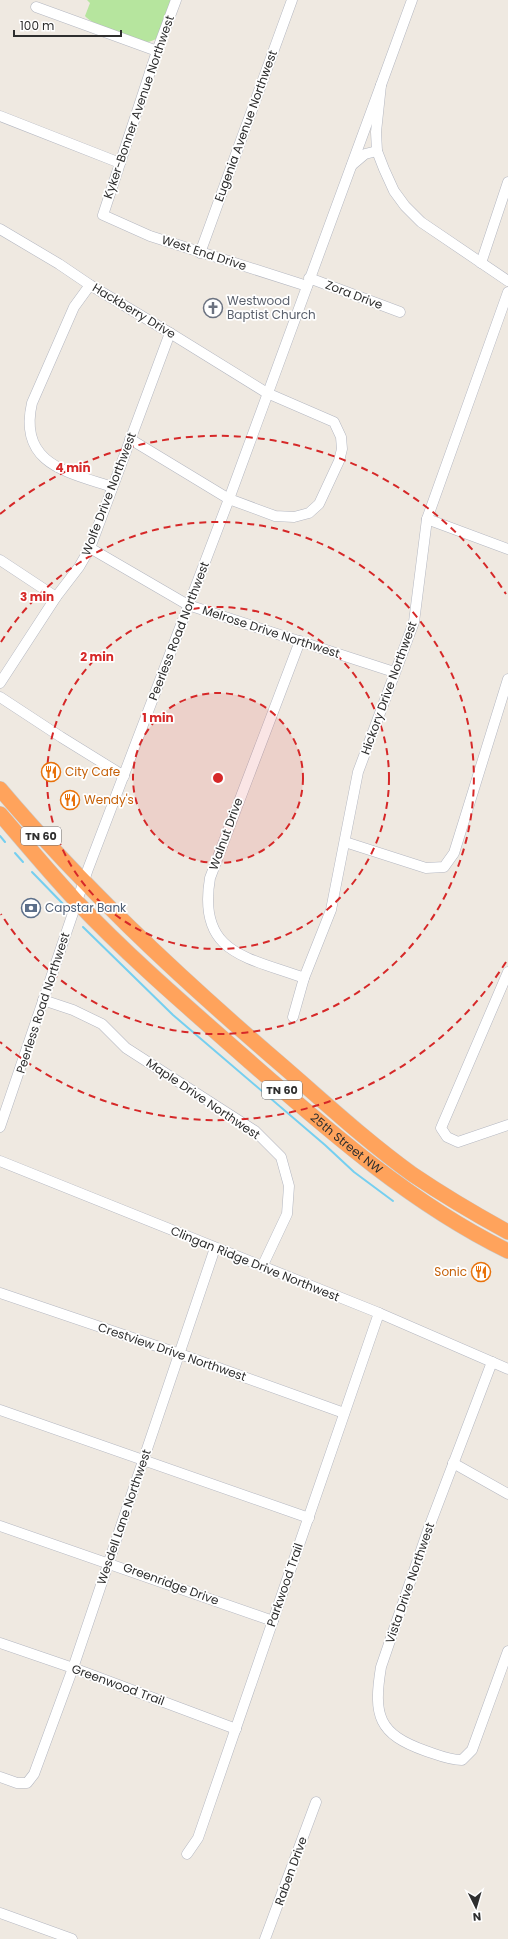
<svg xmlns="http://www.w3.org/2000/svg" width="508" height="1939" font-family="Poppins,sans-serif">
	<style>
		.park { fill: #b6e59e }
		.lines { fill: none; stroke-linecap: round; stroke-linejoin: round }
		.stream { stroke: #75cff0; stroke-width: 2 }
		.minor-casing { stroke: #b4b7c1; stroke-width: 11 }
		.highway-casing { stroke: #c9c9c9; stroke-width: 16 }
		.minor { stroke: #fff; stroke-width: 10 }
		.highway { stroke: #ffa35c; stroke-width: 15 }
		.ring { fill: none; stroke: #d62828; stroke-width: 2; stroke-dasharray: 7 5 }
		.labels { text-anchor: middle; stroke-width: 3.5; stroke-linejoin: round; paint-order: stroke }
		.shield { fill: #fff; stroke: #6d6d6d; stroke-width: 1 }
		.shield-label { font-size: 11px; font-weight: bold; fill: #2e2e2e }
		.street-label { font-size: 12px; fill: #2e2e2e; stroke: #fff }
		.worship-label { font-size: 12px; fill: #5b616d; stroke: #fff; text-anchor: start }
		.food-label { font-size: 12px; fill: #c56008; stroke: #fff; text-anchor: start }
		.service-label { font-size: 12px; fill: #4e5e75; stroke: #fff; text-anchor: start }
		.centre { fill: #d62828; stroke: #fff; stroke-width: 2 }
		.ring-label { font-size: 12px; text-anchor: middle; font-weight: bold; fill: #d62828; stroke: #fff; stroke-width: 3.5; stroke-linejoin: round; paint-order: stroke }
	</style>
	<rect width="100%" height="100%" fill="#efe9e1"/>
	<!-- park -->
	<path class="park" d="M87,0H172L158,38C154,40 150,42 146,42C135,41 92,25 85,16L90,3Z"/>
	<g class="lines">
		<!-- stream -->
		<g class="stream">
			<polyline points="0,836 5,842"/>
			<polyline points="15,853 23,862"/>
			<polyline points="32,872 66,907"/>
			<polyline points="83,927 173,1015 325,1145 354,1172 393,1201"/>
		</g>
		<!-- minor casing -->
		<g class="minor-casing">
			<g id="minor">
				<polyline points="176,0 157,51 103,215 150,236 307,286"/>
				<polyline points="412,0 381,85 376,132 377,151 384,169 394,191 405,206 421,222 508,281"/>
				<polyline points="36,7 157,51"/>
				<polyline points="0,116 120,163"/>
				<polyline points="352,165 365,154 377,151"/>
				<polyline points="0,229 59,264 90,285 170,333 267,393 334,422 341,437 342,449 339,461 319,504 309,513 294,517 275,516 229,499 130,439"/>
				<polyline points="200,253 292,0"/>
				<polyline points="481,263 508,182"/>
				<polyline points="309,278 400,312"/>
				<path d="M90,285L74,307L32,403C18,464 67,472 112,487"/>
				<polyline points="427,519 508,549"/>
				<polyline points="90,548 188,605 394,672"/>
				<polyline points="0,560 56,597"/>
				<path d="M300,641L210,878C197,954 247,957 304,978"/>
				<polyline points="0,683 56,597 79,567 90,548 170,333"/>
				<polyline points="0,697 61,737 124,776"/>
				<polyline points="345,842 426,868 444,867 454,853 508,679"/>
				<polyline points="508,972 441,1128 447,1137 458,1142 508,1125"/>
				<polyline points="43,1000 73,1010 102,1024 126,1048 255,1131 281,1157 289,1186 287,1214 262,1267"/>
				<polyline points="293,1017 304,978 331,910 358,772 414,622 427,519 508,292"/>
				<polyline points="0,1127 88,869 229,499 381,85"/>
				<polyline points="0,1161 379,1313 508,1369"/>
				<polyline points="0,1293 180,1354 344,1413"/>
				<path d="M492,1362L428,1530L381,1667C373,1716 378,1734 426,1751C438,1755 449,1760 462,1760L472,1750L508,1651"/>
				<polyline points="0,1410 309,1518"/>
				<polyline points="453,1463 508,1494"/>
				<polyline points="0,1526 273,1621"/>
				<polyline points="0,1643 73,1668 236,1729"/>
				<polyline points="0,1777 17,1783 27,1783 34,1774 73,1668 215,1248"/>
				<polyline points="187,1854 198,1838 379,1313"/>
				<polyline points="0,1913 72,1939"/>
				<polyline points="265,1939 316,1802"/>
			</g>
		</g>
		<!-- highway casing -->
		<g class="highway-casing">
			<g id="highway">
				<path d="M0,789C82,886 175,973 271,1056C318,1096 362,1138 412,1174C443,1195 475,1214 508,1232"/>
				<path id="s1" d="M0,814C25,843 50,873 76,901C130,958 191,1010 250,1062C330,1132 412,1204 508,1251"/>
			</g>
		</g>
		<!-- minor -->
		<use href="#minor" class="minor"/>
		<!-- highway -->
		<use href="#highway" class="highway"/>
	</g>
	<!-- distance rings -->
	<circle cx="218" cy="778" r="85" fill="#d62828" fill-opacity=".12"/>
	<g class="ring">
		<circle cx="218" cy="778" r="85"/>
		<circle cx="218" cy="778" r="171"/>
		<path d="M1 642A256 256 0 1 1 1 914"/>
		<path d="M506 962A342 342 0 0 1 0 1042M0 514A342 342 0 0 1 506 594"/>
	</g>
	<!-- icons -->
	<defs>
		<g id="church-ring" transform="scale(1)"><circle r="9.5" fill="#fff" stroke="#6b7280" stroke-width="1.5"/><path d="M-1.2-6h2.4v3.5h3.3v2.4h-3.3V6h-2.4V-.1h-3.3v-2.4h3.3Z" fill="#6b7280"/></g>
		<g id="restaurant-ring" transform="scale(1)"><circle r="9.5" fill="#fff" stroke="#e8710a" stroke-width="1.5"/><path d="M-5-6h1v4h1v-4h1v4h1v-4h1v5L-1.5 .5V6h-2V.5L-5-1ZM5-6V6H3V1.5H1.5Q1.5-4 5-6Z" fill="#e8710a"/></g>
		<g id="bank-ring" transform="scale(1)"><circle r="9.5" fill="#fff" stroke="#5c6f8a" stroke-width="1.5"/><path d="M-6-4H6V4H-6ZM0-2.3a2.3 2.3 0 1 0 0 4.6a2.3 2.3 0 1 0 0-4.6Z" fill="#5c6f8a"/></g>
	</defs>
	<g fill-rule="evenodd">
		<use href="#church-ring" x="213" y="308"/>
		<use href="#restaurant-ring" x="51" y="772"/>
		<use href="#restaurant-ring" x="70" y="800"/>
		<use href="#bank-ring" x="31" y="908"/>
		<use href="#restaurant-ring" x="481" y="1272"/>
	</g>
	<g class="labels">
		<!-- shield labels -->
		<g class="shield">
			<rect x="21" y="827" width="40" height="18" rx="3"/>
			<rect x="262" y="1081" width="40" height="18" rx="3"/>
		</g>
		<g class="shield-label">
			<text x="41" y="840">TN 60</text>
			<text x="282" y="1094">TN 60</text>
		</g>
		<!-- street labels -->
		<g class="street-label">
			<text transform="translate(139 107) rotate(-71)" y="4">Kyker-Bonner Avenue Northwest</text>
			<text transform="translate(246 126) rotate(-70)" y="4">Eugenia Avenue Northwest</text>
			<text transform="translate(204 253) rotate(18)" y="4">West End Drive</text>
			<text transform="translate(354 295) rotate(21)" y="4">Zora Drive</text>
			<text transform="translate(134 311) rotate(31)" y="4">Hackberry Drive</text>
			<text transform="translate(109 494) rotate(-69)" y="4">Wolfe Drive Northwest</text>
			<text transform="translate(179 631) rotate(-69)" y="4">Peerless Road Northwest</text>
			<text transform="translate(271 632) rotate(18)" y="4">Melrose Drive Northwest</text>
			<text transform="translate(389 688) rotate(-70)" y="4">Hickory Drive Northwest</text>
			<text transform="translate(226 834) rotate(-70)" y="4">Walnut Drive</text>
			<text transform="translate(43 1003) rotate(-72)" y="4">Peerless Road Northwest</text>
			<text transform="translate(203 1099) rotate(34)" y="4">Maple Drive Northwest</text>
			<text dy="4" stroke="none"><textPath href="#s1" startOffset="479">25th Street NW</textPath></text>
			<text transform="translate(255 1264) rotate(22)" y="4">Clingan Ridge Drive Northwest</text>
			<text transform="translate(172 1352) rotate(19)" y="4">Crestview Drive Northwest</text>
			<text transform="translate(124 1517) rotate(-71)" y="4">Wesdell Lane Northwest</text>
			<text transform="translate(410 1583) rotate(-71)" y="4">Vista Drive Northwest</text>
			<text transform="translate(171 1584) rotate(20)" y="4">Greenridge Drive</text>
			<text transform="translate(285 1585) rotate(-71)" y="4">Parkwood Trail</text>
			<text transform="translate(118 1685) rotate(20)" y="4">Greenwood Trail</text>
			<text transform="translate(291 1871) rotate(-70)" y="4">Raben Drive</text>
		</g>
		<!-- worship labels -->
		<g class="worship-label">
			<text x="227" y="305">Westwood<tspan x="227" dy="14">Baptist Church</tspan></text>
		</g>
		<!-- food labels -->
		<g class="food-label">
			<text x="65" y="776">City Cafe</text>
			<text x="84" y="804">Wendy's</text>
			<text x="467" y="1276" text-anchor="end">Sonic</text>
		</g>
		<!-- service labels -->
		<g class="service-label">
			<text x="45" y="912">Capstar Bank</text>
		</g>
	</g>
	<circle cx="218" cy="778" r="6" class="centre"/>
	<g class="ring-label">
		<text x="73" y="472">4 min</text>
		<text x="37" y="601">3 min</text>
		<text x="97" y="661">2 min</text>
		<text x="158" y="722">1 min</text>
	</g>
	<!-- north arrow -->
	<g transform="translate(476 1907) rotate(175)" stroke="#ffffff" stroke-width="3" paint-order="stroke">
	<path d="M0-3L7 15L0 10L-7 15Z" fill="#2e2e2e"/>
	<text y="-6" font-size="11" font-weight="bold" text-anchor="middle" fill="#2e2e2e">N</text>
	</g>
	<!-- scale -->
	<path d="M14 30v6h107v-6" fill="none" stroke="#2e2e2e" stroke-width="2"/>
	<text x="20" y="30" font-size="12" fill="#2e2e2e" stroke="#ffffff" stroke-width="3" paint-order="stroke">100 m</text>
</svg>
